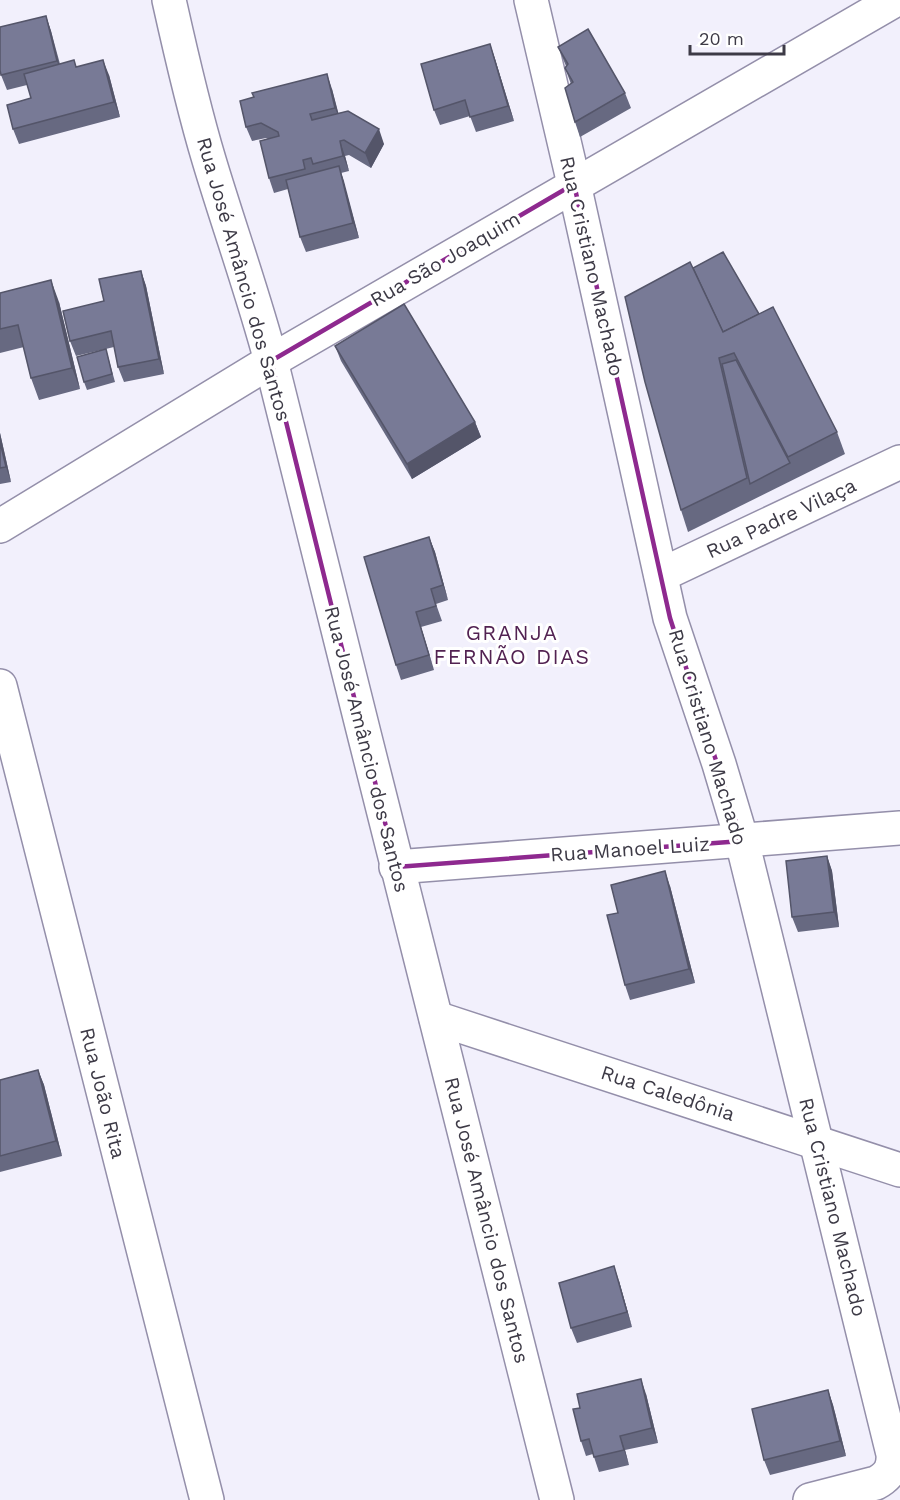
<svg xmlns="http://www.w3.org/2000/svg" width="900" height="1500" font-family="'Work Sans',sans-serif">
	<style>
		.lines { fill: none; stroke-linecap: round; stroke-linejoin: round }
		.minor-casing { stroke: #948faa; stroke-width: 36 }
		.minor { stroke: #fff; stroke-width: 33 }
		.wall { fill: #676981 }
		.shaded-wall { fill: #545569 }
		.building { fill: #787a96; stroke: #545569; stroke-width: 1.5 }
		.marked { fill: none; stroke: #8e298f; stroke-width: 4.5; stroke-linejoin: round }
		.labels { text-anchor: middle; stroke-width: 6; stroke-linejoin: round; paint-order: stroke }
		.street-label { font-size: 20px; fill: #3d3a46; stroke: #fff }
		.neighbourhood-label { font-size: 21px; letter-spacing: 1.5px; fill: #522252; stroke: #fff }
	</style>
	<rect width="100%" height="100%" fill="#f2f0fc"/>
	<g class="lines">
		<!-- minor casing -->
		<g class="minor-casing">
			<g id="minor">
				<path d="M169,0C181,54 193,107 209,160C229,227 253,293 271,361C365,741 462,1120 557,1500"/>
				<path d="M531,0L574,184L670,618L719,764L742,841L893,1454C894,1468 889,1476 876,1483L810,1500"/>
				<polyline points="0,526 271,361 895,0"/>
				<polyline points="661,575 900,462"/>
				<polyline points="0,686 207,1500"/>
				<polyline points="396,867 900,828"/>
				<polyline points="436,1018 900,1170"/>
			</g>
		</g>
		<!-- minor -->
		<use href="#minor" class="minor"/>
	</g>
	<!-- wall -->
	<g class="wall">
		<polygon points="46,16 51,31 60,64 76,67 109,75 120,117 19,144 13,129 31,98 27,85 7,90 1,75"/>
		<polygon points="490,44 495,59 514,121 476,132 470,116 440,125 434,110"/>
		<polygon points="558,47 625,93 631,108 580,137 575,122 571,84 565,68 566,66"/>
		<polygon points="332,89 338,113 384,144 371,168 349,155 345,156 349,171 341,173 359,238 306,252 300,237 288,189 274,193 269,178 268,139 266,138 252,141 246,127"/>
		<polygon points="693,268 759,314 837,432 845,454 688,532 681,510"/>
		<polygon points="141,271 146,286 164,374 124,382 118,367 114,347 76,356 70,341 104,301"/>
		<polygon points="0,293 59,302 80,389 39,400 31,378 24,347 0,353"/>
		<polygon points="335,346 475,422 481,437 412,479 341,361"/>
		<polygon points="106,349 115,382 87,390 84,382"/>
		<polygon points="0,433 11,482 0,484"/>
		<polygon points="429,537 435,552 448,600 436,604 442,621 421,627 434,670 401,680 396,665"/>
		<polygon points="827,856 832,871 839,927 798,932 792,917"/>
		<polygon points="670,886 695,983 630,1000 625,985 618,913"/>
		<polygon points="38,1070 44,1085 62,1156 0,1172 0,1080"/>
		<polygon points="619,1281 632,1327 577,1343 571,1328"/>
		<polygon points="828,1390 833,1405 846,1456 770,1475 764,1460"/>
		<polygon points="646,1394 658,1443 625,1450 629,1465 599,1472 593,1454 586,1456 581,1441"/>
	</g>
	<!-- shaded-wall -->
	<g class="shaded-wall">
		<polygon points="46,16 51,31 62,76 57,61"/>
		<polygon points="490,44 495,59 514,121 508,106"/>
		<polygon points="103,60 109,75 120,117 114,102"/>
		<polygon points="327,74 332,89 341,123 335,108"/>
		<polygon points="379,129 384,144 371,168 365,153"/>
		<polygon points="340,141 345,156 349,171 343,156"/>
		<polygon points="339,166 344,181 359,238 353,223"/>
		<polygon points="141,271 146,286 164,374 159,359"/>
		<polygon points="51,280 59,302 80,389 72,368"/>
		<polygon points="475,422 481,437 412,479 407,464"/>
		<polygon points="0,433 11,482 6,467 0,442"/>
		<polygon points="429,537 435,552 448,600 443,585"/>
		<polygon points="416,612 421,627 434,670 429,655"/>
		<polygon points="827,856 832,871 839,927 834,912"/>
		<polygon points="665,871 670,886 695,983 689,969"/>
		<polygon points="38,1070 44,1085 62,1156 56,1141"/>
		<polygon points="614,1266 619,1281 632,1327 627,1312"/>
		<polygon points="641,1379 646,1394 658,1443 652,1428"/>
		<polygon points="828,1390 833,1405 846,1456 840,1441"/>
		<polygon points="620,1436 625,1450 629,1465 624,1450"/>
	</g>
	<!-- building -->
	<g class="building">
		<polygon points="46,16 57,61 1,75 0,70 0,27"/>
		<polygon points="588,29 625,93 575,122 565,88 573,82 565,68 568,64 558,47"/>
		<polygon points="490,44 508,106 470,117 465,100 434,110 421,64"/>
		<polygon points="74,60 76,67 103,60 114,102 13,129 7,105 31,98 24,74"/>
		<polygon points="327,74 335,108 310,114 312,120 348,111 379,129 365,153 344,140 340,141 343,156 313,164 311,158 303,160 305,169 269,178 260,141 279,136 278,132 261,123 246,127 240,101 254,97 252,93"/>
		<polygon points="339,166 353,223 300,237 286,180"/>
		<polygon points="723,252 759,314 723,332 693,268"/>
		<polygon points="690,262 723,332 773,307 837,432 788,457 734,353 719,358 747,478 681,510 645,382 625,297"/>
		<polygon points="141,271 159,359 118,367 111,331 70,341 63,311 104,301 99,279"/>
		<polygon points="51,280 72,368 31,378 18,325 0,329 0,293"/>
		<polygon points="404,304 475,422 407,464 335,346"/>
		<polygon points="106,349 112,374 84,382 77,357"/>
		<polygon points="736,360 790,463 750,484 722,364"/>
		<polygon points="0,442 6,467 0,468"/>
		<polygon points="429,537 443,585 431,589 436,606 416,612 429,655 396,665 364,557"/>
		<polygon points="827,856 834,912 792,917 786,861"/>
		<polygon points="665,871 689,969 625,985 607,915 618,913 611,885"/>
		<polygon points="38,1070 56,1141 0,1156 0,1080"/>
		<polygon points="614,1266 627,1312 571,1328 559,1283"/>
		<polygon points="641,1379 652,1428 620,1436 624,1450 594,1457 589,1439 581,1441 573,1409 580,1408 577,1394"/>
		<polygon points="828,1390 840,1441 764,1460 752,1409"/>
	</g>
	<!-- marked area -->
	<path class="marked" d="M574,184L670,618L742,841L396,867L271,361Z"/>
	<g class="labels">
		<!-- street labels -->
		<g class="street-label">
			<text transform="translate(445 259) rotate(-30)" y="7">Rua São Joaquim</text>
			<text transform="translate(592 266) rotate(77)" y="7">Rua Cristiano Machado</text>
			<text transform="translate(244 279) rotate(74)" y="7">Rua José Amâncio dos Santos</text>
			<text transform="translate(781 518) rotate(-25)" y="7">Rua Padre Vilaça</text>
			<text transform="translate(708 737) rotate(73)" y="7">Rua Cristiano Machado</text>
			<text transform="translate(367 749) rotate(76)" y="7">Rua José Amâncio dos Santos</text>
			<text transform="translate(630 849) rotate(-4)" y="7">Rua Manoel Luiz</text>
			<text transform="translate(103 1093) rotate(76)" y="7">Rua João Rita</text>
			<text transform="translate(668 1093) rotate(18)" y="7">Rua Caledônia</text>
			<text transform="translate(833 1207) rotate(76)" y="7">Rua Cristiano Machado</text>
			<text transform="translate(487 1220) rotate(76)" y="7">Rua José Amâncio dos Santos</text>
		</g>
		<!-- neighbourhood labels -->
		<g class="neighbourhood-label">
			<text x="512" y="640">GRANJA<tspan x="512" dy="24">FERNÃO DIAS</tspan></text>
		</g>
	</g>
	<!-- scale -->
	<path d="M690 45v9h94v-9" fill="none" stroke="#3d3a46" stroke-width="3"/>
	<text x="699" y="45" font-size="18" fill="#3d3a46" stroke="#ffffff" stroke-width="4.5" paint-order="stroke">20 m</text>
</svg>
